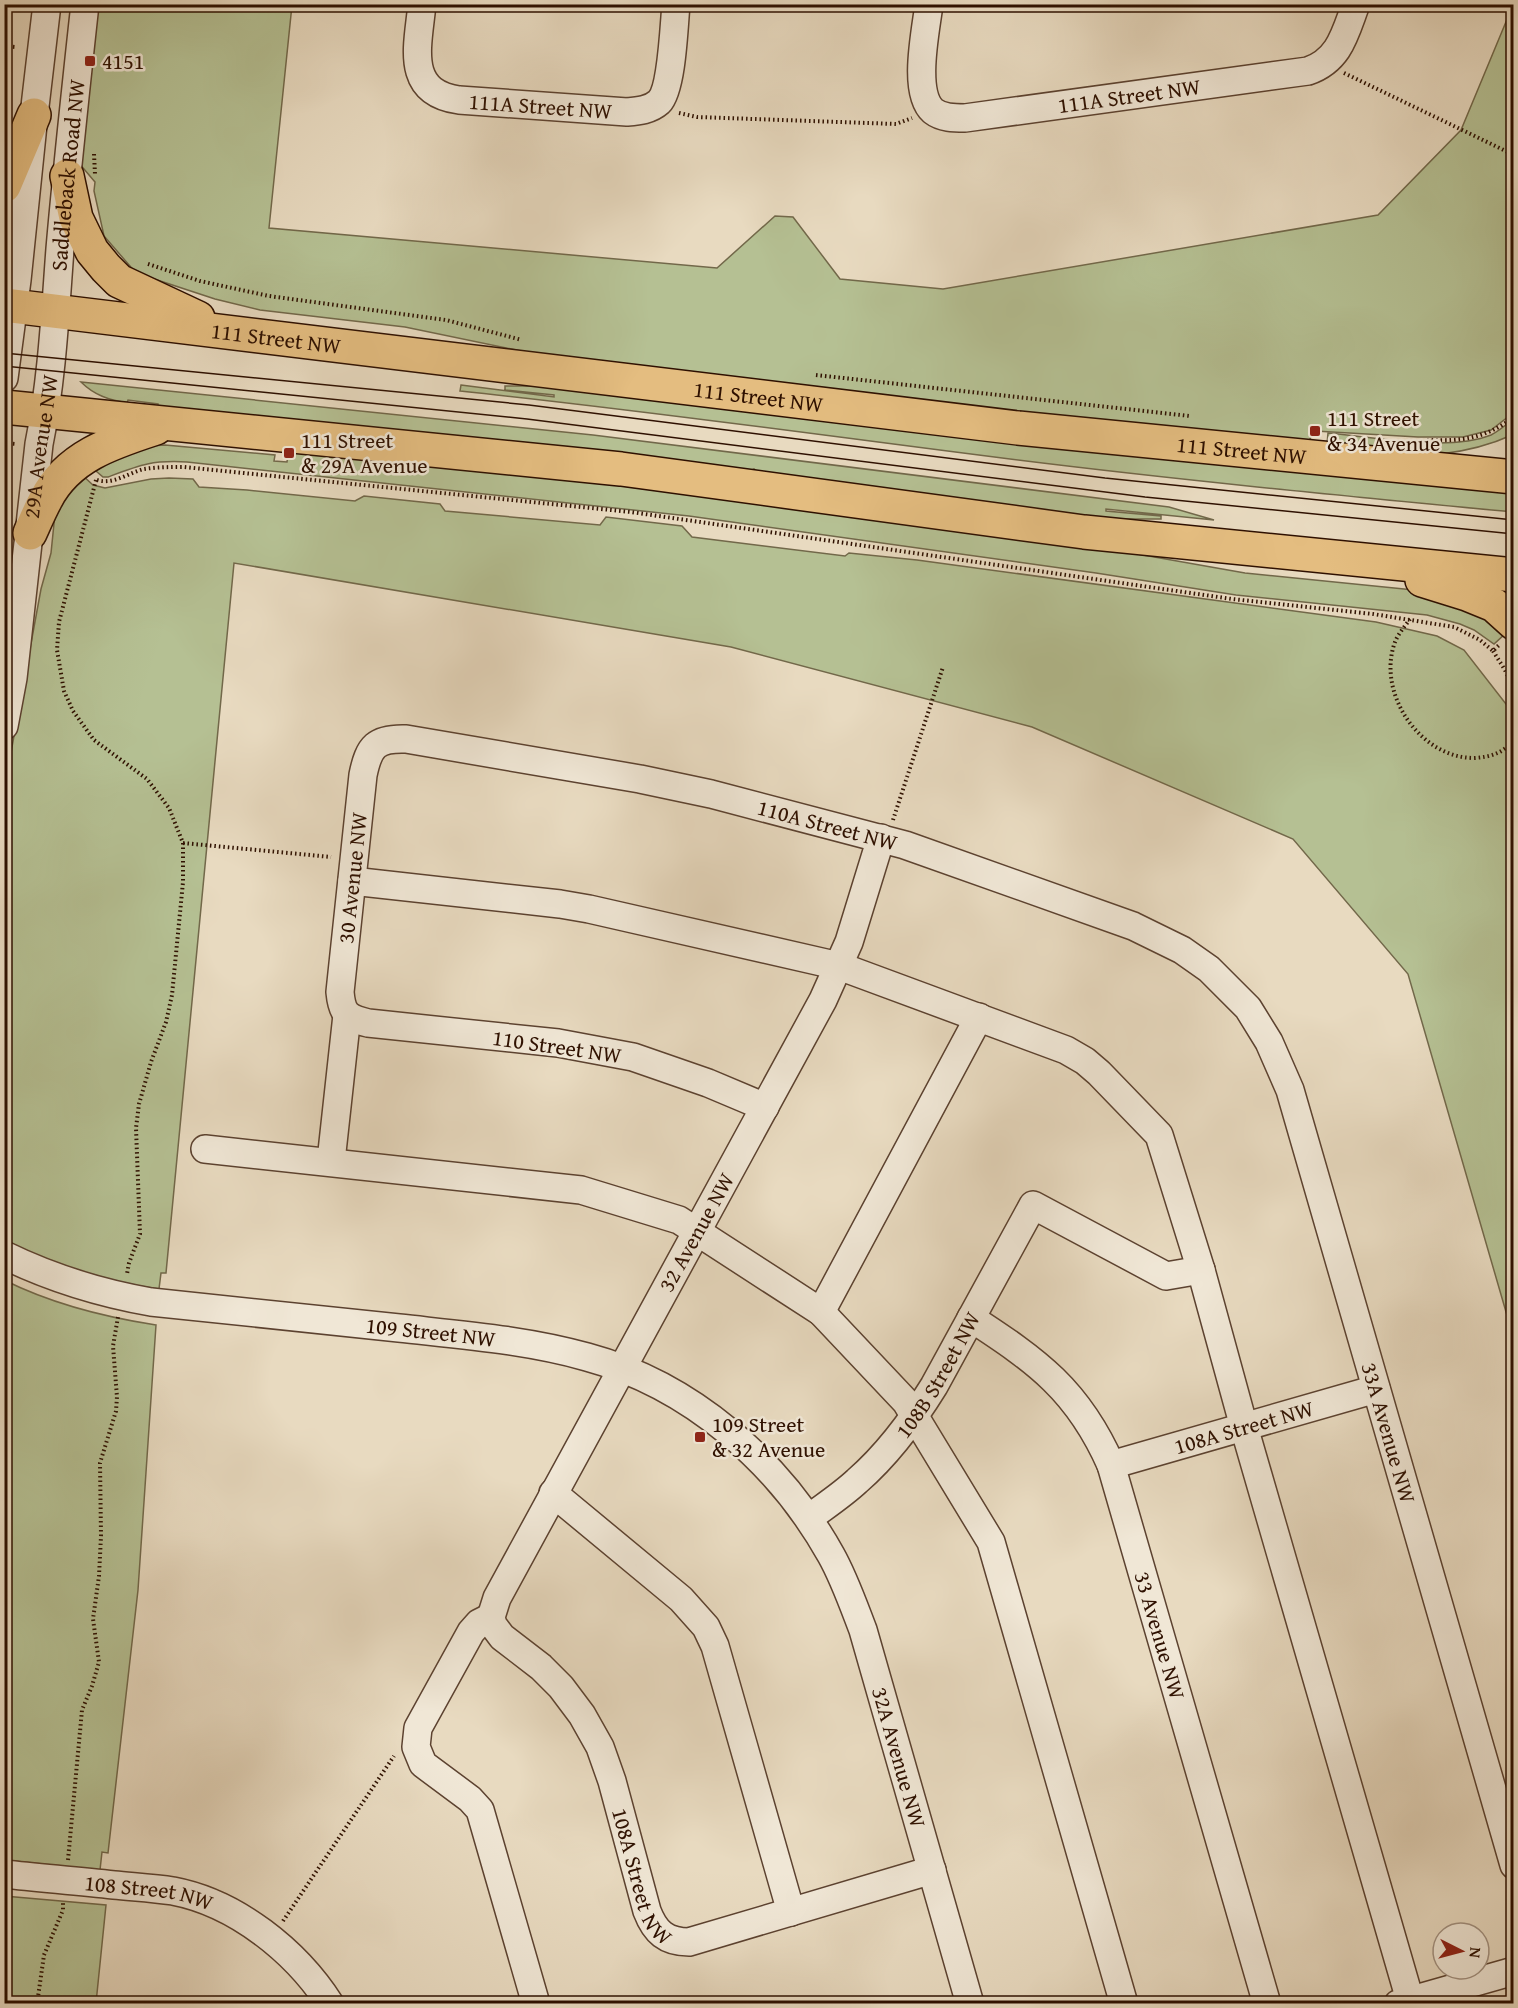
<svg xmlns="http://www.w3.org/2000/svg" width="1518" height="2008" font-family="'Gentium Book Plus',serif">
	<style>
		.green { fill: #b5c093; stroke: #72684a; stroke-width: 1.5 }
		.lines { fill: none; stroke-linecap: round; stroke-linejoin: round }
		.minor-casing { stroke: #5c4230; stroke-width: 30 }
		.major-casing { stroke: #2e1000; stroke-width: 36 }
		.path { stroke: #2e1000; stroke-width: 4; stroke-dasharray: 1.5 3; stroke-linecap: butt }
		.minor { stroke: #f0e7d6; stroke-width: 27 }
		.major { stroke: #e4bd80; stroke-width: 33 }
		.tram { stroke: #2e1000; stroke-width: 1.5 }
		.poi-dot { fill: #8f2418; stroke: #f0e7d6; stroke-width: 2 }
		.labels { text-anchor: middle; stroke-width: 5; stroke-linejoin: round; paint-order: stroke }
		.poi-label { font-size: 22px; fill: #2e1000; stroke: #f0e7d6; text-anchor: start }
		.street-label { font-size: 22px; fill: #2e1000; stroke: #f0e7d6 }
	</style>
	<rect width="100%" height="100%" fill="#e8dac0"/>
	<filter id="stains"><feTurbulence type="fractalNoise" baseFrequency=".00333" numOctaves="4"/><feColorMatrix values="0 0 0 0 .2 0 0 0 0 .09 0 0 0 0 .02 0 0 0 .5 -.17"/></filter>
	<radialGradient id="worn" r=".72"><stop offset=".6" stop-color="#630" stop-opacity="0"/><stop offset="1" stop-color="#630" stop-opacity=".3"/></radialGradient>
	<!-- green -->
	<g class="green">
		<polygon points="94,5 292,5 269,228 717,268 775,216 793,217 840,279 943,289 1378,215 1461,130 1513,5 1513,413 1491,430 1463,437 1418,437 1315,431 1308,442 975,409 531,353 405,327 260,310 215,299 136,273 104,236 94,191 95,182 78,162"/>
		<path d="M81,382L593,435L1169,507L1214,520L1106,509V511L1161,516V519H1095L758,472L754,469L750,471L158,407V404L128,400L127,403C109,400 94,395 81,382Z"/>
		<path d="M461,385L554,397V395L505,390V386H543L1513,492V512C1346,496 1178,480 1010,459C827,436 644,410 460,391Z"/>
		<path d="M1513,419V434L1512,435C1488,446 1466,451 1441,454L1327,444L1328,433C1373,437 1449,452 1491,435C1499,431 1506,425 1513,419Z"/>
		<path d="M165,445L275,455L274,461L287,462L289,447L546,476L1126,552L1245,573L1424,591L1456,599L1506,633L1494,644L1474,630L1460,624L1427,615L1236,595L1096,573L689,516L187,462C152,460 140,465 108,477H103L96,471L99,463L149,446Z"/>
		<path d="M81,474L93,485L105,488L151,479L169,478L193,479L199,487L247,490L355,501L364,496L440,504L445,511L600,525L606,517L682,526L692,537L845,556L849,553L917,560L1376,622L1437,636L1464,650L1513,713V1336L1408,974L1293,839L1032,727L731,647L234,563L166,1273H161L159,1289C105,1282 54,1265 5,1241V785L41,589L51,553L56,504Z"/>
		<path d="M4,1280C52,1304 104,1317 156,1325L138,1590L108,1853L102,1852L100,1870L5,1860Z"/>
		<polygon points="4,1896 106,1905 96,2003 5,2003"/>
	</g>
	<g class="lines">
		<!-- minor casing -->
		<g class="minor-casing">
			<g id="minor">
				<path id="s1" d="M422,4C418,46 404,92 459,100L627,112C639,111 650,110 659,102C672,89 674,25 676,4"/>
				<path id="s2" d="M929,4C926,30 912,92 933,111C942,118 954,118 965,118L1308,71C1340,60 1345,33 1356,4"/>
				<polyline points="4,378 17,280 34,115 47,4"/>
				<path id="s3" d="M4,726L13,678L39,444C52,380 55,315 60,249C67,168 76,86 85,4"/>
				<path id="s4" d="M881,838L849,942L823,1000L497,1598L491,1617L493,1625L502,1637L541,1667L561,1687L582,1715L600,1747L612,1781L647,1911C655,1932 666,1942 689,1942L932,1870"/>
				<polyline points="352,881 560,904 589,909 839,966 1066,1050 1085,1061 1099,1073 1159,1135 1201,1270 1244,1427 1410,2000"/>
				<path id="s5" d="M765,1107L708,1083L633,1057L558,1043L368,1023C347,1018 342,1014 340,992L363,775C369,746 376,738 406,739L640,779L711,794L905,845L1133,926L1182,950L1209,969L1248,1008L1269,1042L1290,1090L1514,1865"/>
				<polyline points="205,1149 581,1190 679,1220 821,1312 906,1402 991,1542 1124,2004"/>
				<polyline points="331,1161 347,1015"/>
				<path id="s6" d="M4,1255C51,1278 100,1293 151,1302C234,1311 317,1319 399,1328C462,1335 527,1340 587,1357C691,1385 779,1462 831,1555C844,1578 853,1604 863,1630L970,2004"/>
				<polyline points="821,1312 979,1017"/>
				<path id="s7" d="M971,1318C1037,1361 1078,1390 1111,1465L1267,2004"/>
				<path id="s8" d="M1111,1465L1376,1389"/>
				<polyline points="553,1493 681,1599 706,1627 715,1646 791,1912"/>
				<path id="s9" d="M809,1518C825,1506 842,1495 857,1481C888,1454 913,1420 934,1386L1033,1205L1166,1276L1201,1270"/>
				<polyline points="491,1617 479,1623 471,1632 418,1728 416,1747 423,1764 470,1799 480,1810 536,2004"/>
				<path id="s10" d="M4,1874C41,1878 78,1881 114,1885C134,1887 154,1888 173,1891C236,1903 296,1951 330,2004"/>
				<polyline points="1398,2004 1514,1971"/>
			</g>
		</g>
		<!-- major casing -->
		<g class="major-casing">
			<g id="major">
				<polyline points="67,176 76,218 92,251 106,268 119,281 198,318"/>
				<polyline points="4,186 34,115"/>
				<path id="s11" d="M4,305L1018,428L1514,477"/>
				<polyline points="4,407 621,469 1084,532 1514,575"/>
				<path d="M30,533C35,522 40,510 46,499C68,456 113,442 156,428"/>
				<polyline points="1422,580 1467,594 1494,605 1514,623"/>
			</g>
		</g>
		<!-- path -->
		<g class="path">
			<polyline points="4,46 15,47"/>
			<polyline points="1344,73 1514,155"/>
			<polyline points="679,113 697,117 896,124 912,118"/>
			<polyline points="94,154 95,174"/>
			<polyline points="148,264 200,281 269,296 446,320 522,340"/>
			<polyline points="816,375 1190,416"/>
			<path d="M1427,440C1463,441 1484,439 1514,417"/>
			<polyline points="4,443 16,444"/>
			<polyline points="96,480 59,622 57,650 64,691 73,711 94,740 147,779 169,808 183,843 183,882 172,995 166,1022 151,1062 139,1104 136,1128 140,1234 129,1263 127,1274"/>
			<path d="M97,480C113,485 128,473 144,469C157,467 170,467 184,467L631,512L1232,599L1373,614L1454,627L1480,640L1493,651L1500,644"/>
			<path d="M1410,619C1405,626 1398,634 1395,642C1376,693 1420,758 1474,758C1491,757 1504,753 1514,739"/>
			<polyline points="1493,651 1505,670 1514,689"/>
			<polyline points="893,820 943,667"/>
			<polyline points="183,843 331,857"/>
			<polyline points="68,1860 82,1710 92,1686 99,1662 93,1619 99,1576 101,1536 100,1463 116,1411 117,1397 113,1346 118,1317"/>
			<polyline points="283,1921 394,1756"/>
			<polyline points="37,2004 44,1955 63,1910 63,1903"/>
		</g>
		<!-- minor -->
		<use href="#minor" class="minor"/>
		<!-- major -->
		<use href="#major" class="major"/>
		<!-- tram -->
		<g class="tram">
			<polyline points="4,353 529,405 1105,478 1514,520"/>
			<polyline points="4,366 527,419 1145,497 1514,534"/>
		</g>
	</g>
	<!-- markers -->
	<g class="poi-dot">
		<rect x="84" y="55" width="12" height="12" rx="3"/>
		<rect x="1309" y="425" width="12" height="12" rx="3"/>
		<rect x="283" y="447" width="12" height="12" rx="3"/>
		<rect x="694" y="1431" width="12" height="12" rx="3"/>
	</g>
	<g class="labels">
		<!-- poi labels -->
		<g class="poi-label">
			<text x="102" y="69">4151</text>
			<text x="1327" y="426">111 Street<tspan x="1327" dy="25">&amp; 34 Avenue</tspan></text>
			<text x="301" y="448">111 Street<tspan x="301" dy="25">&amp; 29A Avenue</tspan></text>
			<text x="712" y="1432">109 Street<tspan x="712" dy="25">&amp; 32 Avenue</tspan></text>
		</g>
		<!-- street labels -->
		<g class="street-label">
			<text dy="8" stroke="none"><textPath href="#s2" startOffset="309">111A Street NW</textPath></text>
			<text dy="8" stroke="none"><textPath href="#s1" startOffset="201">111A Street NW</textPath></text>
			<text dy="8" stroke="none"><textPath href="#s3" startOffset="555">Saddleback Road NW</textPath></text>
			<text dy="8" stroke="none"><textPath href="#s11" startOffset="274">111 Street NW</textPath></text>
			<text dy="8" stroke="none"><textPath href="#s11" startOffset="760">111 Street NW</textPath></text>
			<text dy="8" stroke="none"><textPath href="#s3" startOffset="282">29A Avenue NW</textPath></text>
			<text dy="8" stroke="none"><textPath href="#s11" startOffset="1246">111 Street NW</textPath></text>
			<text dy="8" stroke="none"><textPath href="#s5" startOffset="1168">110A Street NW</textPath></text>
			<text dy="8" stroke="none"><textPath href="#s5" startOffset="570">30 Avenue NW</textPath></text>
			<text transform="translate(557 1046) rotate(8)" y="8">110 Street NW</text>
			<text transform="translate(696 1232) rotate(-61)" y="8">32 Avenue NW</text>
			<text dy="8" stroke="none"><textPath href="#s6" startOffset="436">109 Street NW</textPath></text>
			<text dy="8" stroke="none"><textPath href="#s9" startOffset="195">108B Street NW</textPath></text>
			<text dy="8" stroke="none"><textPath href="#s8" startOffset="138">108A Street NW</textPath></text>
			<text dy="8" stroke="none"><textPath href="#s5" startOffset="2082">33A Avenue NW</textPath></text>
			<text dy="8" stroke="none"><textPath href="#s7" startOffset="384">33 Avenue NW</textPath></text>
			<text dy="8" stroke="none"><textPath href="#s6" startOffset="1131">32A Avenue NW</textPath></text>
			<text dy="8" stroke="none"><textPath href="#s4" startOffset="1182">108A Street NW</textPath></text>
			<text dy="8" stroke="none"><textPath href="#s10" startOffset="146">108 Street NW</textPath></text>
		</g>
	</g>
	<!-- margin -->
	<rect width="1518" height="2008" fill="none" stroke="#e8dac0" stroke-width="24"/>
	<rect x="6" y="6" width="1506" height="1996" fill="none" stroke="#2e1000" stroke-width="3"/>
	<rect x="12" y="12" width="1494" height="1984" fill="none" stroke="#2e1000" stroke-width="1.5"/>
	<!-- north arrow -->
	<g transform="translate(1461 1951) rotate(96)"><circle r="28" fill="#f0e7d6" stroke="#a29180" stroke-width="1.5"/>
	<path d="M0-4.5L10 22L0 15L-10 22Z" fill="#8f2418"/>
	<text y="-9" font-size="16" font-weight="bold" text-anchor="middle" fill="#2e1000">N</text>
	</g>
	<rect width="100%" height="100%" filter="url(#stains)"/>
	<rect width="100%" height="100%" fill="url(#worn)"/>
</svg>
